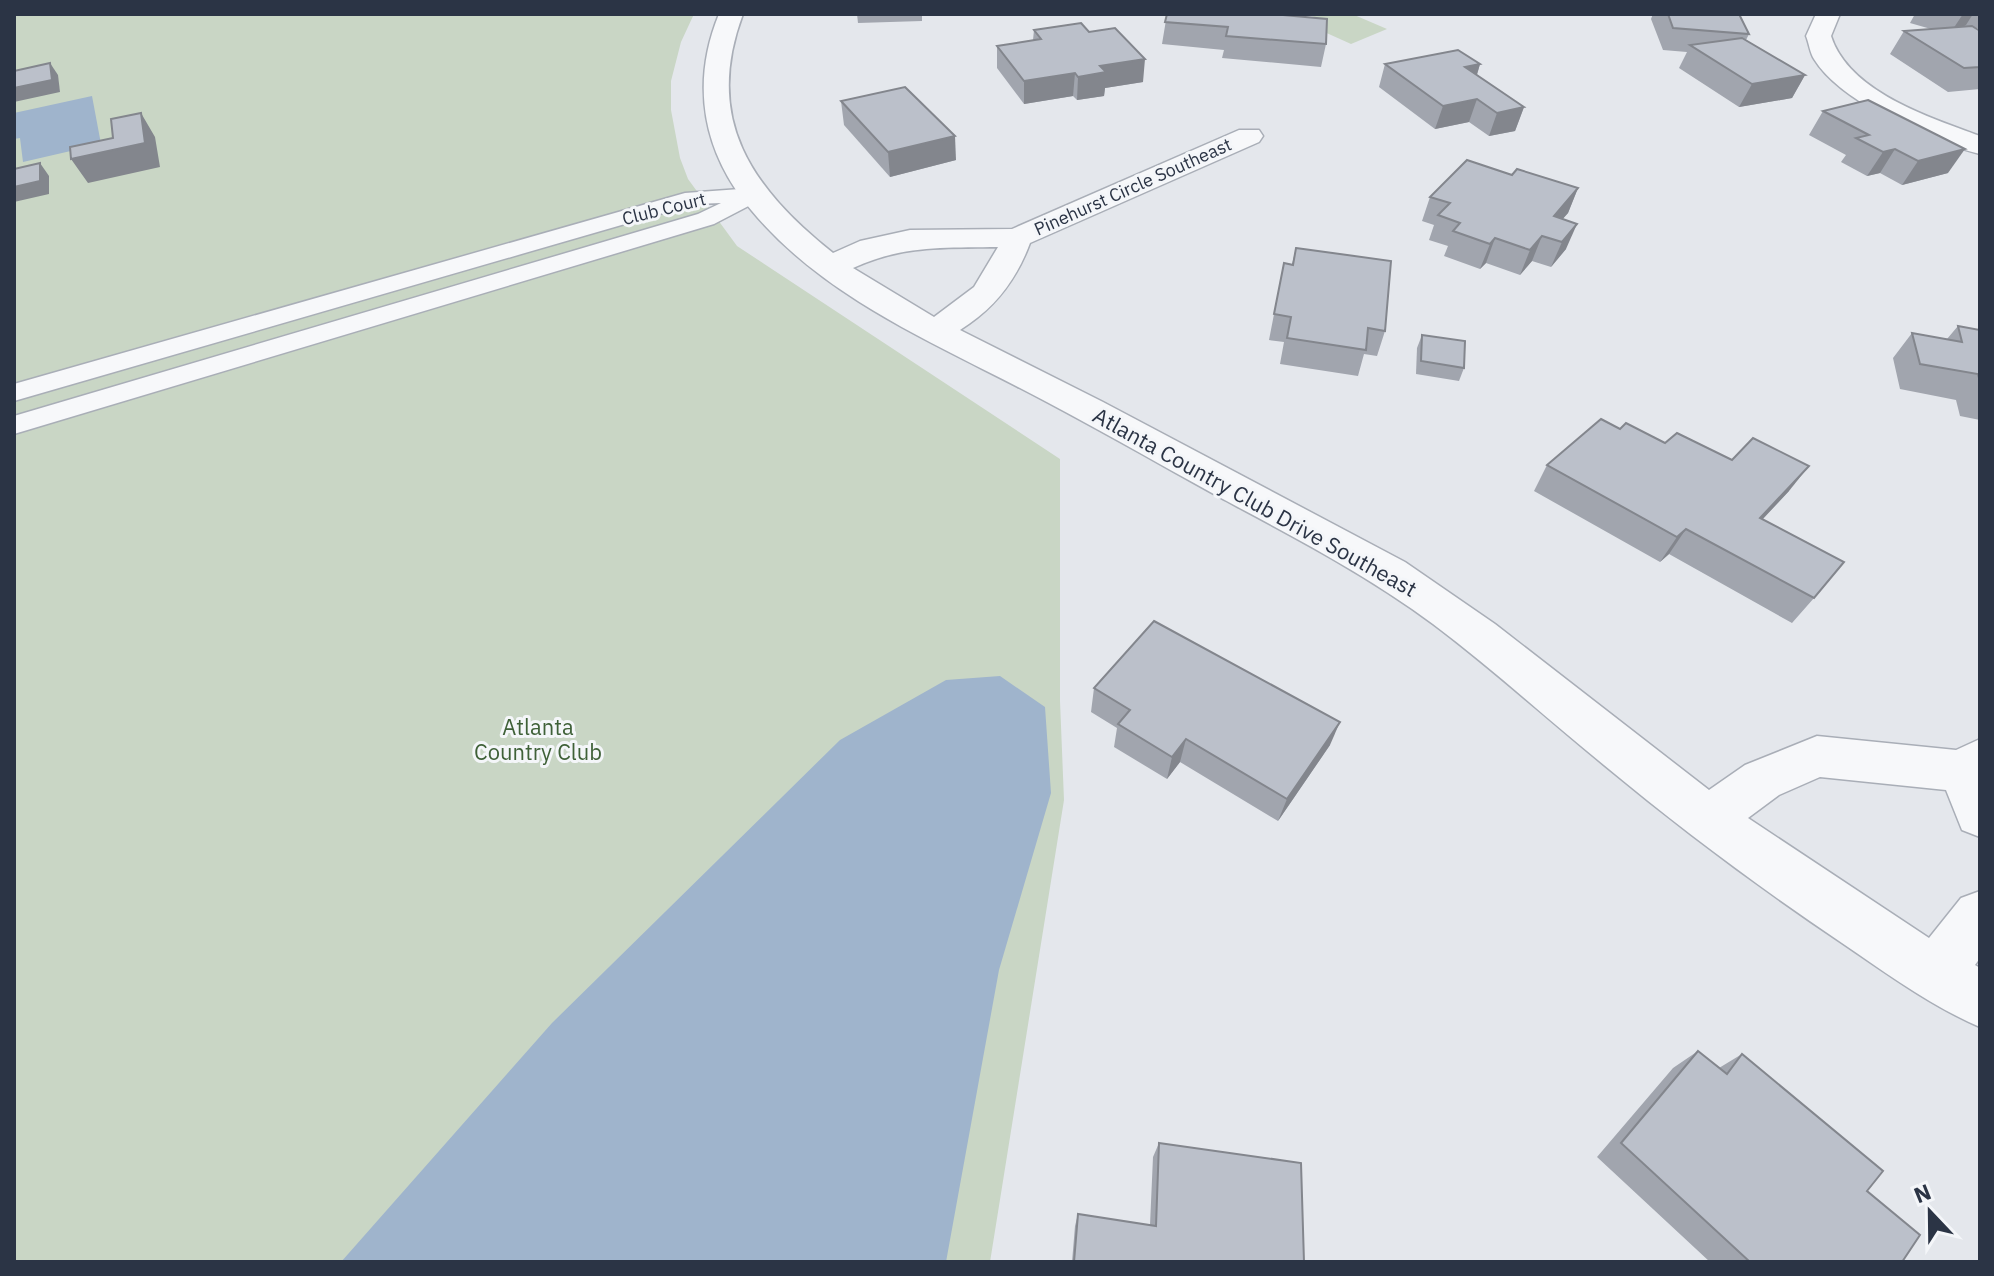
<svg xmlns="http://www.w3.org/2000/svg" width="1994" height="1276" font-family="'IBM Plex Sans',sans-serif">
	<style>
		.green { fill: #c9d6c5 }
		.water { fill: #9fb4cc }
		.lines { fill: none; stroke-linecap: round; stroke-linejoin: round }
		.lane-casing { stroke: #a9aeb7; stroke-width: 3 }
		.street-casing { stroke: #a9aeb7; stroke-width: 3 }
		.lane { fill: #f7f8fa; fill-rule: evenodd }
		.street { fill: #f7f8fa; fill-rule: evenodd }
		.wall { fill: #a1a5ae }
		.shaded-wall { fill: #83868d }
		.building { fill: #bbc0ca; stroke: #83868d; stroke-width: 2 }
		.labels { text-anchor: middle; stroke-width: 6; stroke-linejoin: round; paint-order: stroke }
		.far-street-label { font-size: 18px; fill: #2b3445; stroke: #f4f6f9 }
		.street-label { font-size: 22px; fill: #2b3445; stroke: #f4f6f9 }
		.park-label { font-size: 22px; fill: #3f6138; stroke: #f4f6f9 }
	</style>
	<rect width="100%" height="100%" fill="#e4e7ec"/>
	<!-- green -->
	<g class="green">
		<polygon points="14,14 694,14 681,42 671,81 671,110 680,158 688,179 737,246 1060,459 1060,701 1064,800 990,1262 14,1262"/>
		<polygon points="1320,14 1352,14 1387,29 1351,44 1300,21"/>
	</g>
	<!-- water -->
	<g class="water">
		<polygon points="92,96 101,144 23,162 20,138 14,139 14,113"/>
		<polygon points="1000,676 1045,707 1051,793 999,970 946,1262 341,1262 552,1023 840,740 946,680"/>
	</g>
	<g class="lines">
		<!-- lane casing -->
		<g class="lane-casing">
			<polygon id="lane" points="754,188 765,194 762,199 714,224 14,434 14,416 698,214 721,203 694,204 14,401 14,384 685,193"/>
		</g>
		<!-- street casing -->
		<g class="street-casing">
			<g id="street">
				<path d="M719,14H743C703,120 752,188 833,253L860,241L910,230L1012,229L1239,130H1259L1263,136L1259,142L1030,243C1016,281 994,309 960,330L1103,402L1405,562L1495,624L1709,790L1745,765L1817,736L1956,750L1980,739V837L1962,830L1946,790L1820,777L1779,795L1748,818L1929,938L1961,898L1980,891V958L1975,965L1980,968V1027C1931,1006 1886,973 1842,943C1760,888 1680,828 1604,765C1546,718 1492,668 1433,624C1367,575 1294,537 1221,498C1154,461 1088,423 1020,388C925,339 821,294 752,211C703,153 690,85 719,14ZM998,247L974,287L934,317L853,268C903,245 944,248 998,247Z"/>
				<path d="M1816,14H1840L1831,36C1849,92 1929,117 1980,136V154C1932,142 1841,103 1814,59C1810,53 1809,43 1806,36Z"/>
			</g>
		</g>
		<!-- lane -->
		<use href="#lane" class="lane"/>
		<!-- street -->
		<use href="#street" class="street"/>
	</g>
	<!-- wall -->
	<g class="wall">
		<polygon points="857,14 922,14 922,21 858,23"/>
		<polygon points="1167,14 1326,44 1321,67 1222,58 1224,50 1162,44"/>
		<polygon points="1487,14 1566,14 1489,16"/>
		<polygon points="1653,14 1739,14 1749,34 1746,40 1805,75 1792,98 1739,107 1679,68 1687,52 1663,50 1651,19"/>
		<polygon points="1915,14 1980,14 1980,29 1973,27 1980,31 1980,89 1948,92 1890,54 1904,31 1931,29 1910,23"/>
		<polygon points="1034,30 1089,32 1143,82 1105,88 1104,96 1077,100 1073,96 1024,104 997,68 997,46 1033,40"/>
		<polygon points="1385,64 1480,64 1477,75 1524,107 1515,131 1489,136 1469,122 1435,129 1379,87"/>
		<polygon points="841,101 956,160 890,177 844,125"/>
		<polygon points="1823,111 1948,173 1902,185 1880,173 1867,176 1841,162 1846,155 1809,135"/>
		<polygon points="1512,175 1578,188 1568,213 1562,219 1566,249 1551,267 1532,261 1520,275 1486,263 1480,269 1444,256 1448,246 1429,240 1434,225 1422,221 1430,197"/>
		<polygon points="1296,248 1385,331 1377,356 1364,354 1358,376 1280,364 1284,342 1269,340 1284,263 1292,264"/>
		<polygon points="1958,326 1980,330 1980,420 1960,416 1956,400 1900,389 1893,358 1912,333 1947,339"/>
		<polygon points="1422,335 1464,368 1459,381 1416,374 1417,348"/>
		<polygon points="1620,429 1665,443 1789,491 1762,520 1814,598 1792,623 1669,554 1660,562 1534,491 1547,465"/>
		<polygon points="1094,688 1330,745 1278,821 1180,762 1167,779 1114,747 1117,728 1091,712"/>
		<polygon points="1698,1051 1719,1068 1742,1054 1867,1191 1902,1262 1710,1262 1597,1157 1673,1068"/>
		<polygon points="1159,1143 1304,1262 1072,1262 1075,1226 1078,1214 1150,1225 1153,1157"/>
	</g>
	<!-- shaded-wall -->
	<g class="shaded-wall">
		<polygon points="1963,14 1973,14 1966,25 1949,35"/>
		<polygon points="1145,59 1143,82 1105,88 1104,96 1077,100 1078,77 1100,66"/>
		<polygon points="50,63 58,75 60,92 14,102 14,88"/>
		<polygon points="1480,64 1473,87 1465,67"/>
		<polygon points="1075,73 1073,96 1024,104 1024,81"/>
		<polygon points="1805,75 1792,98 1739,107 1752,84"/>
		<polygon points="1477,99 1469,122 1435,129 1443,106"/>
		<polygon points="1524,107 1515,131 1489,136 1497,113"/>
		<polygon points="141,113 155,137 160,167 88,183 71,159 145,143"/>
		<polygon points="955,136 956,160 890,177 888,152"/>
		<polygon points="1895,149 1880,173 1867,176 1883,152"/>
		<polygon points="1965,149 1948,173 1902,185 1918,161"/>
		<polygon points="40,163 49,176 49,194 14,202 14,187"/>
		<polygon points="1578,188 1568,213 1547,237 1554,216"/>
		<polygon points="1577,224 1566,249 1551,267 1562,242"/>
		<polygon points="1542,236 1532,261 1520,275 1530,250"/>
		<polygon points="1495,238 1486,263 1480,269 1490,244"/>
		<polygon points="1809,466 1789,491 1740,543 1760,518"/>
		<polygon points="1686,529 1669,554 1660,562 1677,537"/>
		<polygon points="1340,722 1330,745 1278,821 1287,799"/>
		<polygon points="1186,739 1180,762 1167,779 1172,757"/>
	</g>
	<!-- building -->
	<g class="building">
		<polygon points="1167,14 1272,14 1327,19 1326,44 1226,36 1228,27 1165,22"/>
		<polygon points="1668,14 1739,14 1749,34 1673,28"/>
		<polygon points="1081,23 1089,32 1115,28 1145,59 1100,66 1106,72 1078,77 1075,73 1024,81 997,46 1041,39 1034,30"/>
		<polygon points="1972,26 1980,31 1980,67 1964,68 1904,31"/>
		<polygon points="1742,38 1805,75 1752,84 1690,45"/>
		<polygon points="1458,50 1480,64 1465,67 1524,107 1497,113 1477,99 1443,106 1385,64"/>
		<polygon points="50,63 52,80 14,88 14,71"/>
		<polygon points="905,87 955,136 888,152 841,101"/>
		<polygon points="1868,100 1965,149 1918,161 1895,149 1883,152 1856,138 1869,135 1823,111"/>
		<polygon points="141,113 145,143 71,159 70,147 113,138 111,119"/>
		<polygon points="1467,160 1512,175 1517,169 1578,188 1554,216 1577,224 1562,242 1542,236 1530,250 1495,238 1490,244 1453,231 1460,223 1438,215 1450,203 1430,197"/>
		<polygon points="40,163 40,181 14,187 14,169"/>
		<polygon points="1296,248 1391,261 1385,331 1368,328 1366,350 1287,338 1291,317 1274,314 1284,263 1293,265"/>
		<polygon points="1958,326 1980,330 1980,382 1978,374 1920,364 1912,333 1962,342"/>
		<polygon points="1422,335 1465,341 1464,368 1421,361"/>
		<polygon points="1601,419 1620,429 1626,423 1665,443 1677,433 1732,460 1753,438 1809,466 1760,518 1844,562 1814,598 1686,529 1677,537 1547,465"/>
		<polygon points="1154,621 1340,722 1287,799 1186,739 1172,757 1118,724 1130,710 1094,688"/>
		<polygon points="1698,1051 1727,1074 1742,1054 1883,1171 1867,1191 1920,1235 1902,1262 1750,1262 1621,1143"/>
		<polygon points="1159,1143 1301,1163 1304,1262 1074,1262 1078,1214 1156,1226"/>
	</g>
	<g class="labels">
		<!-- far-street labels -->
		<g class="far-street-label">
			<text transform="translate(1133 187) rotate(-24)" y="6">Pinehurst Circle Southeast</text>
			<text transform="translate(664 209) rotate(-14)" y="6">Club Court</text>
		</g>
		<!-- street labels -->
		<g class="street-label">
			<text transform="translate(1255 502) rotate(29)" y="8">Atlanta Country Club Drive Southeast</text>
		</g>
		<!-- park labels -->
		<g class="park-label">
			<text x="538" y="735">Atlanta<tspan x="538" dy="25">Country Club</tspan></text>
		</g>
	</g>
	<!-- border -->
	<rect width="1994" height="1276" fill="none" stroke="#2b3445" stroke-width="32"/>
	<!-- north arrow -->
	<g transform="translate(1930 1212) rotate(338)" stroke="#f4f6f9" stroke-width="6" paint-order="stroke">
	<path d="M0-6L14 30L0 20L-14 30Z" fill="#2b3445"/>
	<text y="-12" font-size="22" font-weight="bold" text-anchor="middle" fill="#2b3445">N</text>
	</g>
</svg>
